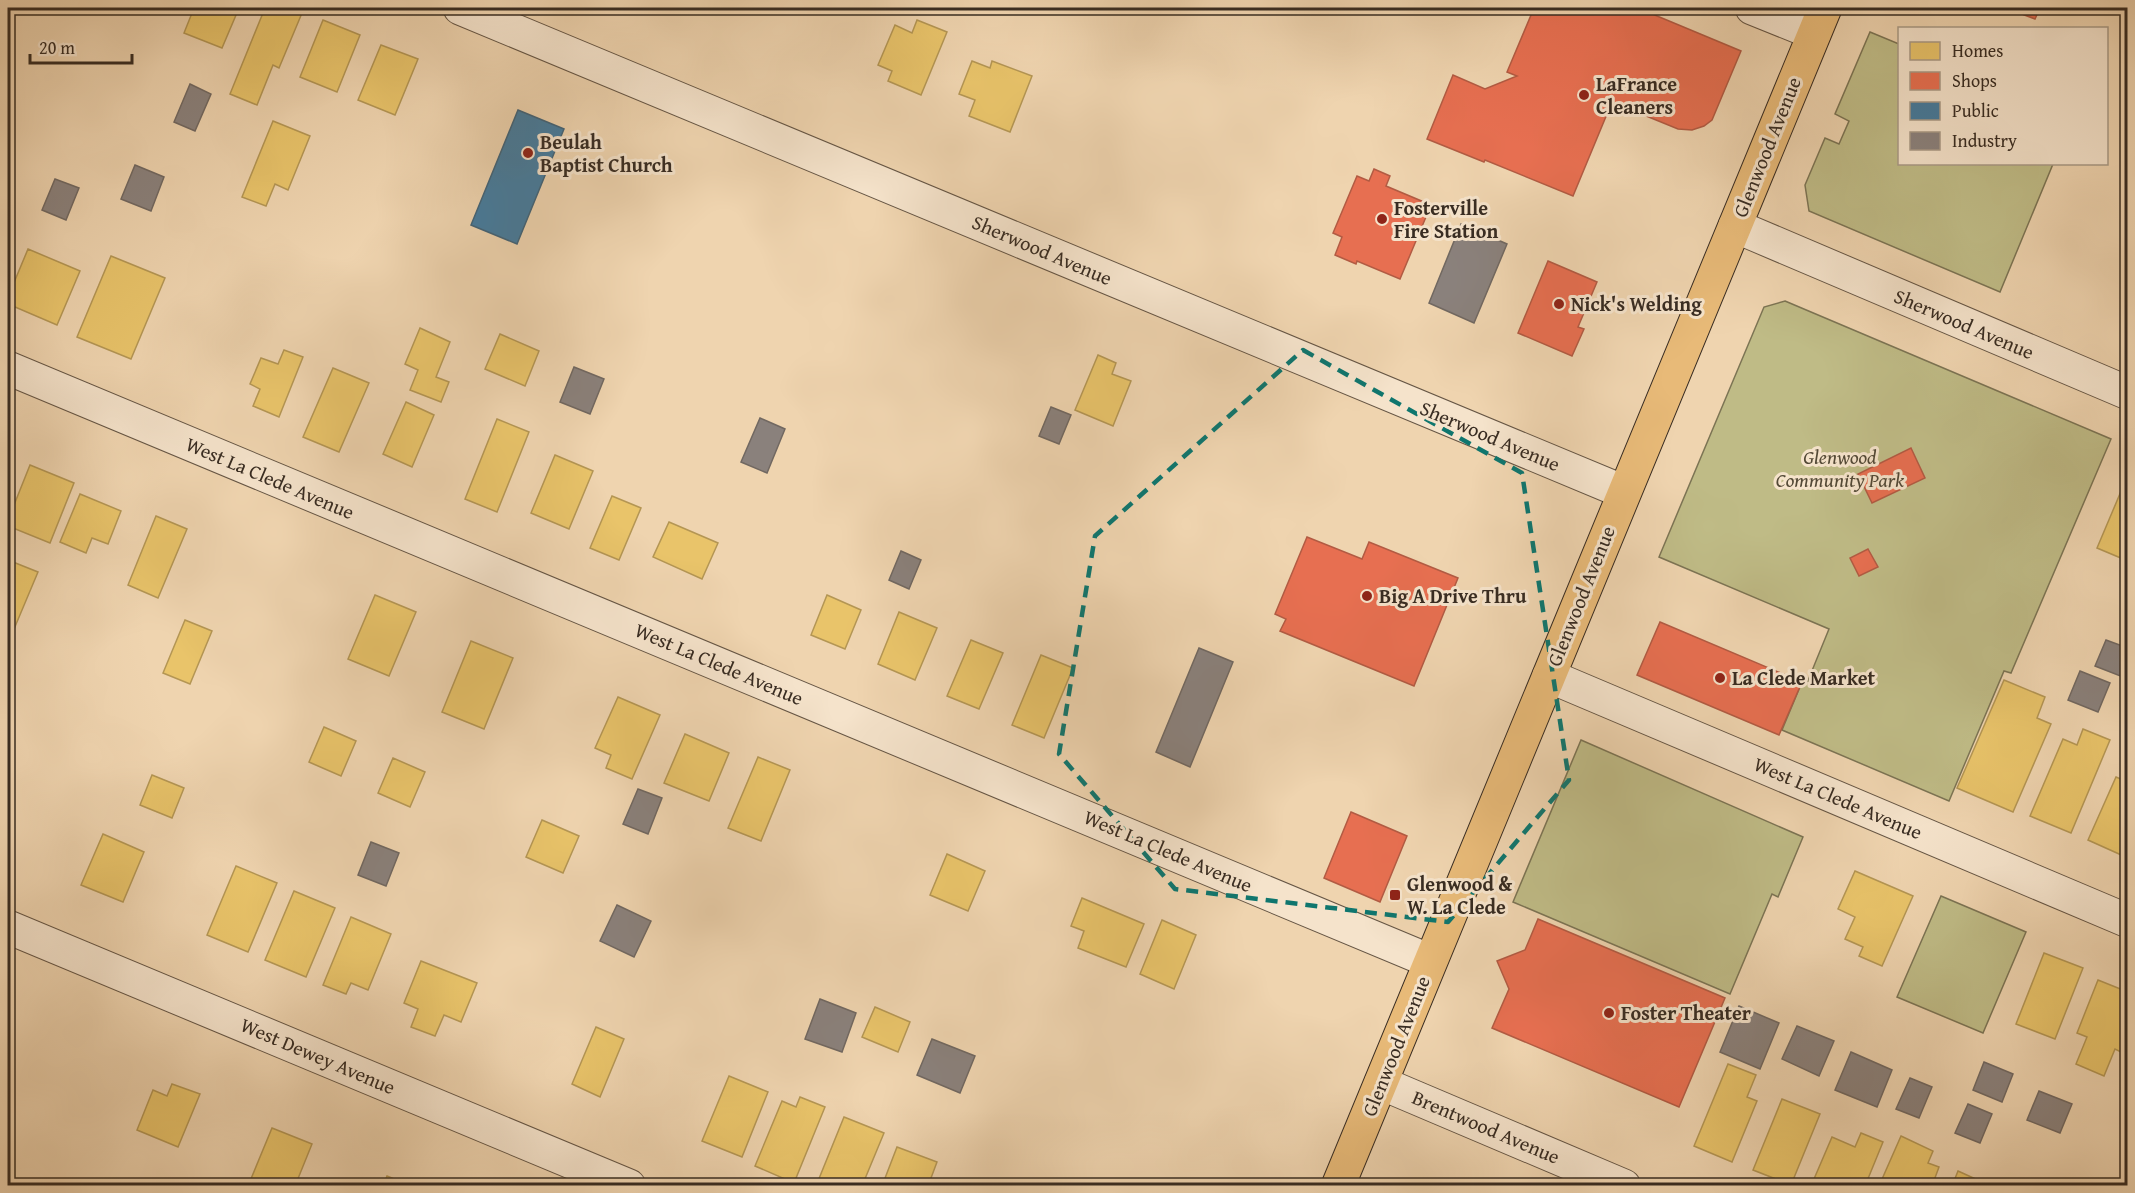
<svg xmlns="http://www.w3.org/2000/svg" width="2135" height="1193" font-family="'Gentium Book Plus',serif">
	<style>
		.green { fill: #bfbb86; stroke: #7c7454; stroke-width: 1.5 }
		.homes { fill: #e9c46a; stroke: #b49654; stroke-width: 1.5 }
		.shops { fill: #e76f51; stroke: #b25b43; stroke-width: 1.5 }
		.public { fill: #457b9d; stroke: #416378; stroke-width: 1.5 }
		.industry { fill: #8a817c; stroke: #716861; stroke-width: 1.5 }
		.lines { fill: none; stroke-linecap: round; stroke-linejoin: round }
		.minor-casing { stroke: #665645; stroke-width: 35 }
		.major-casing { stroke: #382c22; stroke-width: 35 }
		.minor { stroke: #f5e3cb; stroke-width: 33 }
		.major { stroke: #e8ba78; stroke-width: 33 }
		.marked { fill: none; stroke: #0f766e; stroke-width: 4.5; stroke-dasharray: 12 8; stroke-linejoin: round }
		.poi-dot { fill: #8f2418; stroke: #f5e3cb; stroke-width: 2 }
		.labels { text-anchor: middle; stroke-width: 6; stroke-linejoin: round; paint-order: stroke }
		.poi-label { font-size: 20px; font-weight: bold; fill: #382c22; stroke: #f5e3cb; text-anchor: start }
		.street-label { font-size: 20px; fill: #382c22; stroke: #f5e3cb }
		.park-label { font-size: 20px; font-style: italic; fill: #534936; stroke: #f5e3cb }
	</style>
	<rect width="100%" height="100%" fill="#efd4af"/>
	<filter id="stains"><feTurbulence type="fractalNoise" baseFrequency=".00333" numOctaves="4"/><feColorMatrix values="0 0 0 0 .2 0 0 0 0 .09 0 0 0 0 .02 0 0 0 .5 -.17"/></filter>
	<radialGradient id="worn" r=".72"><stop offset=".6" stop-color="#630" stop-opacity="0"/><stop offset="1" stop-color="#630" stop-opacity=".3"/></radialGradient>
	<!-- green -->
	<g class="green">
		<polygon points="1870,32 1899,44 1900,164 2053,164 2000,292 1809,211 1805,185 1825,138 1839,144 1849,121 1835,114"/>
		<polygon points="1785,301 2111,439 2011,673 2004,671 1949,801 1782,730 1802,682 1807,683 1829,629 1659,557 1764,307"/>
		<polygon points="1581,740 1803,837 1778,897 1772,894 1730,994 1513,902"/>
		<polygon points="1941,896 2026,932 1983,1033 1897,997"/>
	</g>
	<!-- homes -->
	<g class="homes">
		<polygon points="194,8 239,8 222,48 184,33"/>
		<polygon points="265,8 289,8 302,13 279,68 273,65 257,105 230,94"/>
		<polygon points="323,20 360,35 337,92 300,77"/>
		<polygon points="917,20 947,32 921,95 888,81 892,71 878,65 895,25 912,33"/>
		<polygon points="381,45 418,59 395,115 358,100"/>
		<polygon points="972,61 990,68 992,61 1032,76 1010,132 969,116 975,100 959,94"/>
		<polygon points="273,121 310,136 288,190 275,184 266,206 242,197"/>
		<polygon points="28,249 80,271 57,325 8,304 8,297"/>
		<polygon points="111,256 165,278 131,359 77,337"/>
		<polygon points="420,328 450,342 436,377 449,382 441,402 410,390 418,370 405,364"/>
		<polygon points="500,334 539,351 525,386 485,369"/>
		<polygon points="284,350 303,357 279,417 253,406 260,389 250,384 261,358 278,364"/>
		<polygon points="1098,355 1116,363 1112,374 1131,381 1113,426 1075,410"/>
		<polygon points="333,368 369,383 339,452 303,437"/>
		<polygon points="406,402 434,415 412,467 383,454"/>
		<polygon points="497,419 529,432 497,512 465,499"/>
		<polygon points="555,455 593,471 569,529 531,513"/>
		<polygon points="30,465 74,483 50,543 8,526 8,520"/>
		<polygon points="2122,489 2128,491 2128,561 2097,548"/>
		<polygon points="80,494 121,511 108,544 92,538 86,553 60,542"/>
		<polygon points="612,496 641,508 619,560 590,548"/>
		<polygon points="156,516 187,529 158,598 128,585"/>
		<polygon points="669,522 718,543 702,579 653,557"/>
		<polygon points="8,560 38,572 9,641 8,640"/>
		<polygon points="375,595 416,612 389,676 348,659"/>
		<polygon points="827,595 861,610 845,649 811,635"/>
		<polygon points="899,612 937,628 915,680 878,664"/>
		<polygon points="185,620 212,631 190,684 163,673"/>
		<polygon points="971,640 1003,653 979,709 947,696"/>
		<polygon points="471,641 513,658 484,729 442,712"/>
		<polygon points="1041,655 1073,668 1044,738 1012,725"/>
		<polygon points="2004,680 2045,697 2037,718 2051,724 2013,812 1957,788"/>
		<polygon points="618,697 660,715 632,779 606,768 611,755 595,748"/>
		<polygon points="324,727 356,741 341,776 309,762"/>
		<polygon points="2083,729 2110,740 2071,833 2030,816 2063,739 2077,745"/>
		<polygon points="685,734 729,753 709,801 664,783"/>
		<polygon points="758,757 790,770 761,841 728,828"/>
		<polygon points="393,758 425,772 410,807 378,793"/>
		<polygon points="152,775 184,788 172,818 140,805"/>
		<polygon points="2116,777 2128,782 2128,858 2088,840"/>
		<polygon points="542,820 579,836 563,873 526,857"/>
		<polygon points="103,834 144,852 123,902 81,885"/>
		<polygon points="947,854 985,871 968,911 930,895"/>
		<polygon points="236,866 277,883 248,952 207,935"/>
		<polygon points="1855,871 1913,896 1882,966 1859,956 1863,947 1845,939 1855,917 1838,909"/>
		<polygon points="294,891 335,908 306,977 265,960"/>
		<polygon points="1082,898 1144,924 1126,967 1078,948 1084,931 1071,926"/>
		<polygon points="351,917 391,934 368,990 351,983 346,994 323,985"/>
		<polygon points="1162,920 1196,935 1174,989 1140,974"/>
		<polygon points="2044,953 2083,968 2055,1039 2016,1024"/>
		<polygon points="421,961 477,983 461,1022 444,1015 435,1036 411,1027 418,1009 404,1003"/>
		<polygon points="2098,980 2128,992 2128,1041 2123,1053 2115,1049 2104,1076 2076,1064 2087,1037 2077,1033"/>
		<polygon points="875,1007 910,1022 898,1052 862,1037"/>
		<polygon points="596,1027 624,1039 600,1097 572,1084"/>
		<polygon points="1728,1064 1756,1075 1747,1097 1757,1101 1732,1162 1694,1146"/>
		<polygon points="729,1076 768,1092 742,1157 702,1141"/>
		<polygon points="172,1084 200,1094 178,1147 137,1130 153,1090 167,1096"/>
		<polygon points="800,1097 825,1107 794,1183 755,1166 782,1101 796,1107"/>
		<polygon points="1782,1099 1820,1114 1791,1185 1753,1170"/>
		<polygon points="844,1117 884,1133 862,1186 816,1186"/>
		<polygon points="272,1128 312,1144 295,1186 248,1186"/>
		<polygon points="1861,1133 1883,1142 1865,1186 1811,1186 1832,1137 1855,1147"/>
		<polygon points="1901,1136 1933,1151 1928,1163 1939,1167 1932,1186 1879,1186"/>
		<polygon points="897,1147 937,1162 928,1186 882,1186"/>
		<polygon points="1958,1171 1991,1186 1952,1186"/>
		<polygon points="387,1176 411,1186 383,1186"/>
	</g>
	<!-- shops -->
	<g class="shops">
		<polygon points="1534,8 1638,8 1741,51 1712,120 1704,126 1692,130 1678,129 1612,102 1573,196 1485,160 1484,162 1427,139 1453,75 1485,89 1517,76 1507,72"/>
		<polygon points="2006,8 2040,8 2035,19"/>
		<polygon points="1374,169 1390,176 1386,186 1431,205 1400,279 1357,261 1356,264 1335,255 1342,237 1333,233 1357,176 1369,181"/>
		<polygon points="1548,261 1597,282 1578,327 1584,329 1572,356 1518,333"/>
		<polygon points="1911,448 1925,478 1872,503 1858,474"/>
		<polygon points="1307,537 1362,559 1369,542 1458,578 1414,686 1280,631 1286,619 1275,614"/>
		<polygon points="1868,549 1878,567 1859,576 1850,558"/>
		<polygon points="1660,622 1802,682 1779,735 1637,675"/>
		<polygon points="1351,812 1407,836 1380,902 1324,878"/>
		<polygon points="1538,919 1725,998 1679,1107 1492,1028 1509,989 1497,961 1525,950"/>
	</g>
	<!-- public -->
	<polygon class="public" points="518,110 564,129 517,244 471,225"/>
	<!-- industry -->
	<g class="industry">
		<polygon points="190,84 211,94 195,131 174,122"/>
		<polygon points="135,165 164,177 151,211 121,199"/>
		<polygon points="55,179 79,188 66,220 42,210"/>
		<polygon points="1461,224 1507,244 1474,323 1429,303"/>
		<polygon points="574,367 604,379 590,414 560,402"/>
		<polygon points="1051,407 1071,415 1059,444 1039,436"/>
		<polygon points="760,418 785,429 767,473 741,462"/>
		<polygon points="901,551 921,560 909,589 889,580"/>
		<polygon points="2106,640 2128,648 2128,679 2095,666"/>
		<polygon points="1199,648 1233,662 1190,767 1156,752"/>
		<polygon points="2080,671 2110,683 2098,712 2068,700"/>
		<polygon points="638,789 662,798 648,834 623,824"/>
		<polygon points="371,842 399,853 386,886 358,875"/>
		<polygon points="617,905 651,921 634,957 600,941"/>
		<polygon points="820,999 856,1013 842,1052 805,1039"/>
		<polygon points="1739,1006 1779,1023 1760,1069 1720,1052"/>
		<polygon points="1797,1026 1834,1041 1819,1076 1782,1059"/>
		<polygon points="932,1039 975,1056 960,1093 917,1075"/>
		<polygon points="1851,1052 1892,1070 1877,1107 1835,1090"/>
		<polygon points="1984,1062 2013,1074 2002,1102 1973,1090"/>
		<polygon points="1910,1078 1932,1087 1919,1118 1896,1109"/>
		<polygon points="2039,1091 2072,1104 2060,1133 2027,1120"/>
		<polygon points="1968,1104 1992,1114 1980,1143 1955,1133"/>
	</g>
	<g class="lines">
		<!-- minor casing -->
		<g class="minor-casing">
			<g id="minor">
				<polyline points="460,8 1624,492"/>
				<polyline points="1752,8 1814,33"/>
				<polyline points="1735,226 2128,393"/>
				<polyline points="8,368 1430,961"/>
				<polyline points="1549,676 2128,921"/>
				<polyline points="8,927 629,1186"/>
				<polyline points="1381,1083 1624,1186"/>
			</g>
		</g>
		<!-- major casing -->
		<g class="major-casing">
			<polyline id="major" points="1338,1186 1825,8"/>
		</g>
		<!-- minor -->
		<use href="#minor" class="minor"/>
		<!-- major -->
		<use href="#major" class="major"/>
	</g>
	<!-- marked area -->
	<path class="marked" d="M1303,350L1522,473L1569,780L1448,922L1175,889L1059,754L1095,536Z"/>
	<!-- markers -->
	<g class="poi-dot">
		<circle cx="1584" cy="95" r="6"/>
		<circle cx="528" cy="153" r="6"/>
		<circle cx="1382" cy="219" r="6"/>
		<circle cx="1559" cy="304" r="6"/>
		<circle cx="1367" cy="596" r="6"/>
		<circle cx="1720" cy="678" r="6"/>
		<rect x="1389" y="889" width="12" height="12" rx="3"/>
		<circle cx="1609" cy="1013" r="6"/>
	</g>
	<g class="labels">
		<!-- poi labels -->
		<g class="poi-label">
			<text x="1596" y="91">LaFrance<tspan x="1596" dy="23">Cleaners</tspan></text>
			<text x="540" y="149">Beulah<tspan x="540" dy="23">Baptist Church</tspan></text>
			<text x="1394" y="215">Fosterville<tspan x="1394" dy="23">Fire Station</tspan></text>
			<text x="1571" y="311">Nick's Welding</text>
			<text x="1379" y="603">Big A Drive Thru</text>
			<text x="1732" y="685">La Clede Market</text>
			<text x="1407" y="891">Glenwood &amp;<tspan x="1407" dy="23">W. La Clede</tspan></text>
			<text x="1621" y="1020">Foster Theater</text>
		</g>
		<!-- street labels -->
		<g class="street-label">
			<text transform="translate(1767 147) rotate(-68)" y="7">Glenwood Avenue</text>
			<text transform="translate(1042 250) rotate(23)" y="7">Sherwood Avenue</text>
			<text transform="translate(1964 324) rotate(23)" y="7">Sherwood Avenue</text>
			<text transform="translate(1490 436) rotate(23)" y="7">Sherwood Avenue</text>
			<text transform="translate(270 478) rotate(23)" y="7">West La Clede Avenue</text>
			<text transform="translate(1581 596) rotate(-68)" y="7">Glenwood Avenue</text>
			<text transform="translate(719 664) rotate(23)" y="7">West La Clede Avenue</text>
			<text transform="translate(1838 798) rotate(23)" y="7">West La Clede Avenue</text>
			<text transform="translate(1168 851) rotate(23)" y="7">West La Clede Avenue</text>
			<text transform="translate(1396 1046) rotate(-68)" y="7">Glenwood Avenue</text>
			<text transform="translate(318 1056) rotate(23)" y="7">West Dewey Avenue</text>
			<text transform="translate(1486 1127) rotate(23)" y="7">Brentwood Avenue</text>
		</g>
		<!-- park labels -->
		<g class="park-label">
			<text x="1840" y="464">Glenwood<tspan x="1840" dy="23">Community Park</tspan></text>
		</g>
	</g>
	<!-- margin -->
	<rect width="2135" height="1193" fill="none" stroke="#efd4af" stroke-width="30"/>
	<rect x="9" y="9" width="2117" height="1175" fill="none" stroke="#382c22" stroke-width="3"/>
	<rect x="15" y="15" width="2105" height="1163" fill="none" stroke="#382c22" stroke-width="1.5"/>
	<!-- legend -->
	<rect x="1898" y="27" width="210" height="138" fill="#f5e3cb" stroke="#a99a87" stroke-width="1.5"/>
	<rect x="1910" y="42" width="30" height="18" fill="#e9c46a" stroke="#a99a87" stroke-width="1.5"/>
	<text x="1952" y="57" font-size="18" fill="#382c22">Homes</text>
	<rect x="1910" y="72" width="30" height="18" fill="#e76f51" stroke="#a99a87" stroke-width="1.5"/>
	<text x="1952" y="87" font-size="18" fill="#382c22">Shops</text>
	<rect x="1910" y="102" width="30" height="18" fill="#457b9d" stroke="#a99a87" stroke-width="1.5"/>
	<text x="1952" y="117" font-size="18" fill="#382c22">Public</text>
	<rect x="1910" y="132" width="30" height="18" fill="#8a817c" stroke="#a99a87" stroke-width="1.5"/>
	<text x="1952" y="147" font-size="18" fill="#382c22">Industry</text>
	<!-- scale -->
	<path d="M30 54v9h102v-9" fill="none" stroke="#382c22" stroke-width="3"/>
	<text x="39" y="54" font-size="18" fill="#382c22" stroke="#f5e3cb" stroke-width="4.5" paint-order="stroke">20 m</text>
	<rect width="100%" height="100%" filter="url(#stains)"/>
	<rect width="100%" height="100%" fill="url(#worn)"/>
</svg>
